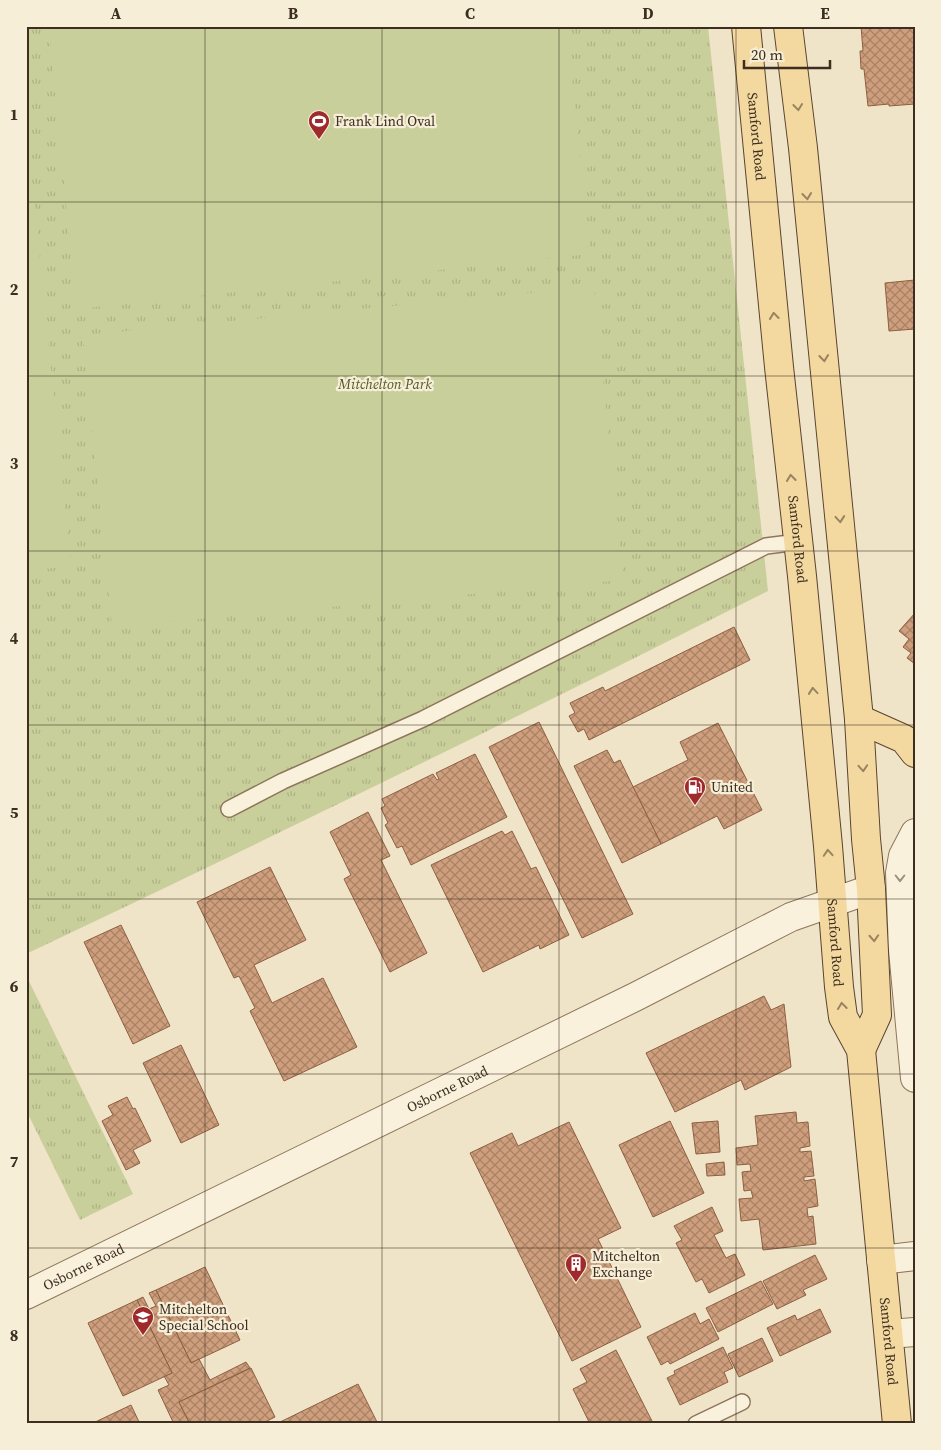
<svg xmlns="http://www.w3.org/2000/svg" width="941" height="1450" font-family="'Source Serif 4',serif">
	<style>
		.grass { fill: url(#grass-tufts) }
		.pitch { fill: #c9cf9b }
		.building { fill: url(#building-cross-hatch); stroke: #8d5f41 }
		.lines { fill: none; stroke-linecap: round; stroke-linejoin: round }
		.service-casing { stroke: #8d765c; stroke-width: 18 }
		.minor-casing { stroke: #8d765c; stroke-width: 30 }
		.tertiary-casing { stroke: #8d765c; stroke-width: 30 }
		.primary-casing { stroke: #5b4430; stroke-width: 30 }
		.service { stroke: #faf1dc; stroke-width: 15 }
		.minor { stroke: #faf1dc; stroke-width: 28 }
		.tertiary { stroke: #faf1dc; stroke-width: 28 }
		.primary { stroke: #f3d9a0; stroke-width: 28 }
		.oneway { stroke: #988460 }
		.oneway2 { stroke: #9c907e }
		.grid { fill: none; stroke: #3d2e20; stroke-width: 1; stroke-opacity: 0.55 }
		.labels { text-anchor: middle; stroke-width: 4.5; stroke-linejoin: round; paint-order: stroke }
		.poi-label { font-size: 14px; fill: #3d2e20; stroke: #f7eed8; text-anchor: start }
		.street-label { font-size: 14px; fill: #3d2e20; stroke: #f7eed8 }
		.park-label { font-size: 14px; font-style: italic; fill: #4d5a26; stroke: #f7eed8 }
		.neatline { fill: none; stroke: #3d2e20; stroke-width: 2 }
		.grid-label { font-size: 16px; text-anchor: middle; font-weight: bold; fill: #3d2e20 }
	</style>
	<defs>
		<pattern id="grass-tufts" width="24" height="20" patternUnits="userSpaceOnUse" patternTransform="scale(1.25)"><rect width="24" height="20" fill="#c9cf9b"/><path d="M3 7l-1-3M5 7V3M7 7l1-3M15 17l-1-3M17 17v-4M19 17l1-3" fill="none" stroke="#aeb285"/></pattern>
		<pattern id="building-cross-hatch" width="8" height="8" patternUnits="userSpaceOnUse" patternTransform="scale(1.25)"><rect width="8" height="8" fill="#cf9f7d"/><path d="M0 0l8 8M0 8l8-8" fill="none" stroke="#a98266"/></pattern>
	</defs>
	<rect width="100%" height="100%" fill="#f0e4c8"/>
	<!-- grass -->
	<g class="grass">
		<path d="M26,26H708L768,591C522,715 275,836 26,954Z"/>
		<polygon points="26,975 133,1194 80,1220 26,1110"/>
	</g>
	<!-- pitch -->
	<g class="pitch">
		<polygon points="49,26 567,26 590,254 76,309"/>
		<polygon points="26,121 71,566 26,571"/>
		<polygon points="594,287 623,580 112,627 83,335"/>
	</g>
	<!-- building -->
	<g class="building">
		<polygon points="861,26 915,26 915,104 889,106 889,104 868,106 864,69 861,69 860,51 863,51"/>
		<polygon points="915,280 915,329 889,331 885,283"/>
		<polygon points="915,613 915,664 907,658 911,653 903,647 909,639 899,631"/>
		<polygon points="734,627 750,660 589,740 584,729 578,732 569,716 575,713 570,703 603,687 605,691"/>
		<polygon points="539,722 633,914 582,938 489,747"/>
		<polygon points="718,723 762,810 724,829 717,816 661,844 633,787 688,760 680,742"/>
		<polygon points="607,750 614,763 620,760 661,844 622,863 574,766"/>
		<polygon points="475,754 507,817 411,865 402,846 397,848 385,825 388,823 381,808 385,806 382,799 433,774 437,780 439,779 436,773"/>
		<polygon points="368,812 390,856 381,860 427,953 390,972 344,879 351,875 330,832"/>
		<polygon points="502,831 505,835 512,831 531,869 536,867 569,935 540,949 539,945 483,972 431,865"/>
		<polygon points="270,867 306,940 254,965 272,1003 323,978 357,1047 284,1081 250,1011 255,1008 239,976 234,978 197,902"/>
		<polygon points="121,925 170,1026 133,1044 84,942"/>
		<polygon points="764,996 771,1010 784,1004 791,1067 745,1090 741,1080 675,1112 646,1053"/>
		<polygon points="181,1045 219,1125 181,1143 143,1063"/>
		<polygon points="127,1097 133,1109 135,1108 151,1141 133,1150 140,1163 126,1170 102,1121 113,1115 108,1106"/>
		<polygon points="796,1112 797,1123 808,1122 810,1146 800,1148 800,1152 811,1151 814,1176 804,1177 804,1181 815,1179 818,1206 807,1208 808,1217 813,1216 816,1244 763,1250 759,1219 741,1221 739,1199 753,1198 751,1190 744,1191 742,1172 751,1171 750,1164 737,1165 736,1148 758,1145 755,1116"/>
		<polygon points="670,1121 704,1193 653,1217 619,1145"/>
		<polygon points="718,1121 720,1152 696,1154 692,1123"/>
		<polygon points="569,1122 621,1228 598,1239 641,1327 572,1361 470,1153 512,1133 518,1146"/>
		<polygon points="724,1162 725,1175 707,1176 706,1164"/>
		<polygon points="712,1207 723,1231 714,1235 726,1258 735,1254 745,1275 709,1293 702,1279 696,1282 676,1243 682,1240 674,1226"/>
		<polygon points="815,1255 827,1279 803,1290 806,1295 777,1309 763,1281"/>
		<polygon points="205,1267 240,1340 191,1363 156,1290"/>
		<polygon points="761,1281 773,1304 718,1332 706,1308"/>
		<polygon points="156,1290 191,1363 199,1359 210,1380 246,1362 250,1368 179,1402 190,1424 174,1424 158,1390 169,1385 164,1376 172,1373 137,1300 143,1297 149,1309 156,1306 149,1293"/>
		<polygon points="137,1300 172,1373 123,1396 88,1323"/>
		<polygon points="820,1309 831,1332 780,1356 767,1328 795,1315 797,1320"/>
		<polygon points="695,1313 700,1324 709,1319 719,1339 670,1364 668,1361 661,1365 647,1337"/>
		<polygon points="762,1338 773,1361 739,1377 728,1354"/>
		<polygon points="723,1347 733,1368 724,1372 728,1382 680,1405 667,1378 675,1374 674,1371"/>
		<polygon points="616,1350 653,1423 651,1424 590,1424 573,1389 587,1382 580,1369"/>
		<polygon points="251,1368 275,1417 261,1424 190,1424 179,1402"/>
		<polygon points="358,1384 378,1424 276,1424"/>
		<polygon points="131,1405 140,1424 91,1424"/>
	</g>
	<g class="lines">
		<!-- service casing -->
		<g class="service-casing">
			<g id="service">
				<polyline points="229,809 283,781 423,719 766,546 798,542"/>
				<polyline points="696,1424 742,1402"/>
			</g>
		</g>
		<!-- minor casing -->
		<g class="minor-casing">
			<polyline id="minor" points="915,833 903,856 900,873 903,950 915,1078"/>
		</g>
		<!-- tertiary casing -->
		<g class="tertiary-casing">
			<g id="tertiary">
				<polyline points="881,1260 915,1256"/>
				<path id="s1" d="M26,1295L635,997L791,917L871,889"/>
				<polyline points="889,1334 915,1332"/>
			</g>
		</g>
		<!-- primary casing -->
		<g class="primary-casing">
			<g id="primary">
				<path id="s2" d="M746,26L779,367L802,576L828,846L839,987L843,1017L861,1050L897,1424"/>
				<polyline points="788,26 803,148 859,719 866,839 871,889 877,1015 861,1050"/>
				<polyline points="859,719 904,739 915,753"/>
			</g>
		</g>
		<!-- service -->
		<use href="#service" class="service"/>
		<!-- minor -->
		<use href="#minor" class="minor"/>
		<!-- tertiary -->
		<use href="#tertiary" class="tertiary"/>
		<!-- primary -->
		<use href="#primary" class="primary"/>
	</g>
	<!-- one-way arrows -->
	<defs><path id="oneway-chevron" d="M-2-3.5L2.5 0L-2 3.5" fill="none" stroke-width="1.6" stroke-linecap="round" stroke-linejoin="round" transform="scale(1.25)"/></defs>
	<g class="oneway">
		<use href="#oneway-chevron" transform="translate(798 107) rotate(83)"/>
		<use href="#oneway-chevron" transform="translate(807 196) rotate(84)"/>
		<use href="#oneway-chevron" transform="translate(774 316) rotate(-96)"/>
		<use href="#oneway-chevron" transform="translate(824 358) rotate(84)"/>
		<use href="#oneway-chevron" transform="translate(791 478) rotate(-96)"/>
		<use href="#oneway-chevron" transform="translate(840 519) rotate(85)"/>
		<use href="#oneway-chevron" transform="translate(813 691) rotate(-95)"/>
		<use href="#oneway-chevron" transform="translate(863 768) rotate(86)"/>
		<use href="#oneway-chevron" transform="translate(828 853) rotate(-94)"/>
		<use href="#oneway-chevron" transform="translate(874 938) rotate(87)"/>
		<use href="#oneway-chevron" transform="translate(842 1006) rotate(-97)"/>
	</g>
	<use class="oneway2" href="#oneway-chevron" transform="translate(900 878) rotate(90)"/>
	<!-- grid -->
	<path class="grid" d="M205,26V1424M382,26V1424M559,26V1424M736,26V1424M26,202H915M26,376H915M26,551H915M26,725H915M26,899H915M26,1074H915M26,1248H915"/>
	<!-- icons -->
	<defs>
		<g id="stadium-pin" transform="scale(1.125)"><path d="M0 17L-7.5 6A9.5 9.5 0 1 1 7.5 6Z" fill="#9e2a2b" stroke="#f7eed8"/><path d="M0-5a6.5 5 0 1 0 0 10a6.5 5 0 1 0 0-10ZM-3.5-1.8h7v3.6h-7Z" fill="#fff"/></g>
		<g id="fuel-pin" transform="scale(1.125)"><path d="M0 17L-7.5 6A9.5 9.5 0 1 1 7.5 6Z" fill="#9e2a2b" stroke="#f7eed8"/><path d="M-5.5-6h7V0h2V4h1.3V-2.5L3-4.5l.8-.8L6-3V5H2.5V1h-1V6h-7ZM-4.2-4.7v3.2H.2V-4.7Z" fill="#fff"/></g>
		<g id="building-pin" transform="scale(1.125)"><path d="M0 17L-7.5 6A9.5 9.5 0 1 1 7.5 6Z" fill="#9e2a2b" stroke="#f7eed8"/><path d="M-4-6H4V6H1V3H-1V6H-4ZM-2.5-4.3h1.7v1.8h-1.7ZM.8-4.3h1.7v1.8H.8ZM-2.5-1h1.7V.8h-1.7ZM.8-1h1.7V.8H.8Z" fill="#fff"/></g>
		<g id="school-pin" transform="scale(1.125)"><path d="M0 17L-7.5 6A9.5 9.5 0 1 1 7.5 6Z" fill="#9e2a2b" stroke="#f7eed8"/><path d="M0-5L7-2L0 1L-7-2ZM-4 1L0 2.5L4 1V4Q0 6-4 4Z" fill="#fff"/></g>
	</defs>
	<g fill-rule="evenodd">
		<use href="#stadium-pin" x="319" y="121"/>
		<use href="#fuel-pin" x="695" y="787"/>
		<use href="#building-pin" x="576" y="1264"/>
		<use href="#school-pin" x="143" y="1317"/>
	</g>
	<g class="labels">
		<!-- poi labels -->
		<g class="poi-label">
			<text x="335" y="126">Frank Lind Oval</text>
			<text x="711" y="792">United</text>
			<text x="592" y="1261">Mitchelton<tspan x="592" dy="16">Exchange</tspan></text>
			<text x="159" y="1314">Mitchelton<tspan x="159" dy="16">Special School</tspan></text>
		</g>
		<!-- street labels -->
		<g class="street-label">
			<text dy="5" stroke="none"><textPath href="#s2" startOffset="111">Samford Road</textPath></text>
			<text dy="5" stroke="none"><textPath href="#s2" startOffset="516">Samford Road</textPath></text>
			<text dy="5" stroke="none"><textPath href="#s2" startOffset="921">Samford Road</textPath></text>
			<text dy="5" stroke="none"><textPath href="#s1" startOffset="469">Osborne Road</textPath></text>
			<text dy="5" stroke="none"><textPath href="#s1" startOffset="64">Osborne Road</textPath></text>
			<text dy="5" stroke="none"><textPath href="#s2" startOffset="1326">Samford Road</textPath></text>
		</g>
		<!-- park labels -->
		<g class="park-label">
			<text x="385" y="389">Mitchelton Park</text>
		</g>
	</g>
	<!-- border -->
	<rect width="941" height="1450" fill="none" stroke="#f7eed8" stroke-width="55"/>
	<!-- scale -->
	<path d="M744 60v8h86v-8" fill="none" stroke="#3d2e20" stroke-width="2.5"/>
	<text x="751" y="60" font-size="15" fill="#3d2e20" stroke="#f7eed8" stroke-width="4" paint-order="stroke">20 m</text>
	<rect x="28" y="28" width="886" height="1394" class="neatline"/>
	<g class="grid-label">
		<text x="116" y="19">A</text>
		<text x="293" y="19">B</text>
		<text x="470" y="19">C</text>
		<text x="648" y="19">D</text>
		<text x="825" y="19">E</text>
		<text x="14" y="120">1</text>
		<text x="14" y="295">2</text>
		<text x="14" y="469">3</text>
		<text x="14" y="644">4</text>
		<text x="14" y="818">5</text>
		<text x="14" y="992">6</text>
		<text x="14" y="1167">7</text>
		<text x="14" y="1341">8</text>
	</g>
</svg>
